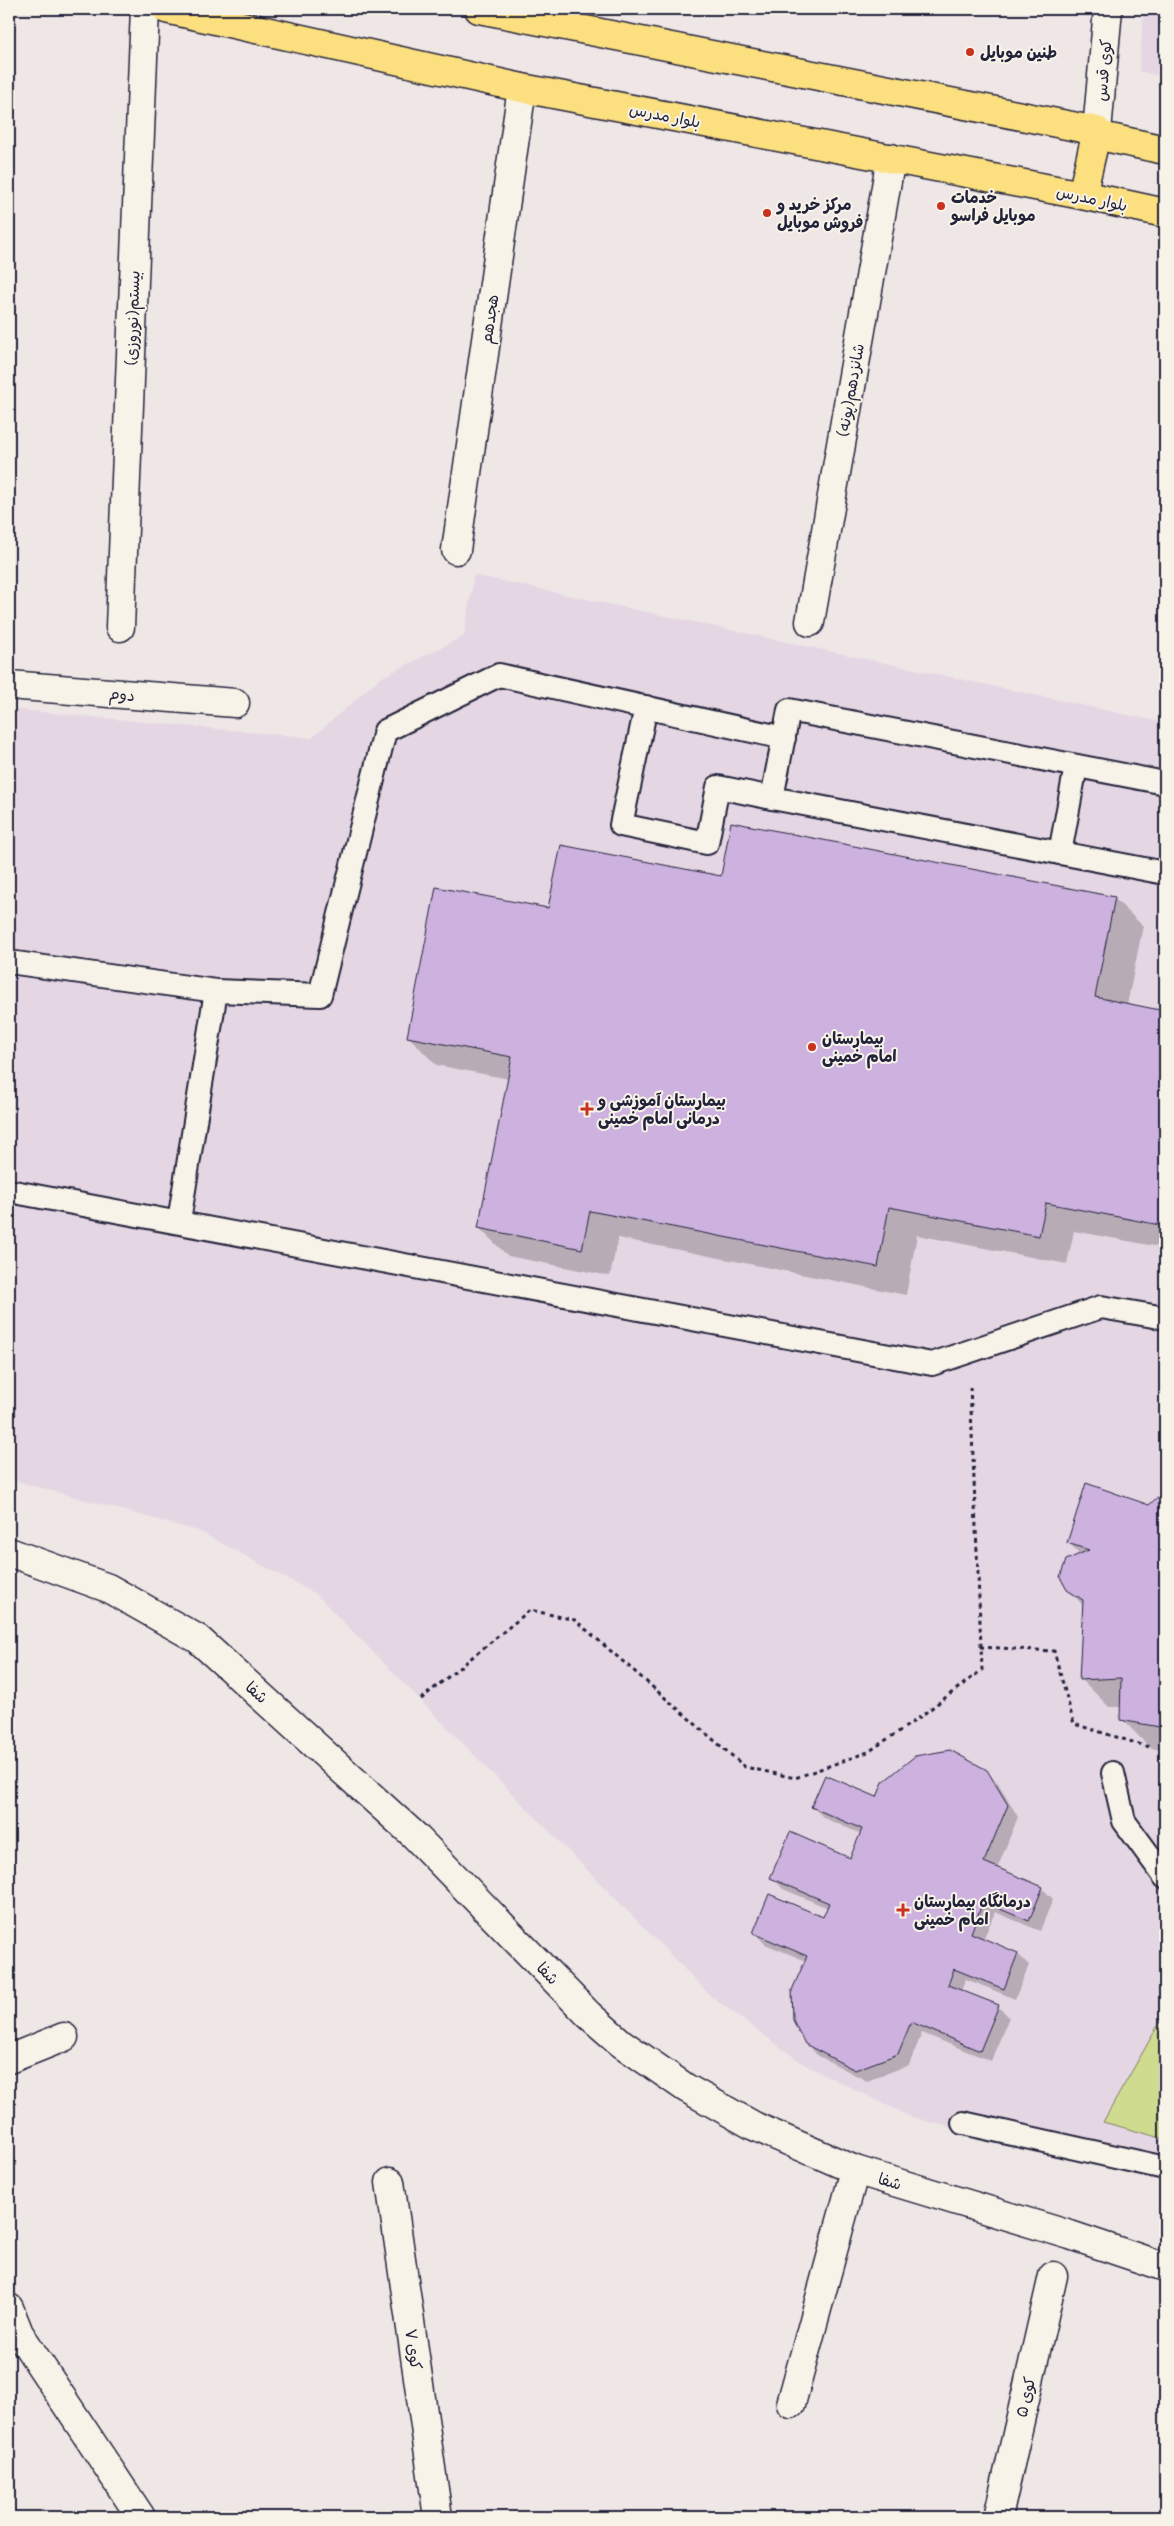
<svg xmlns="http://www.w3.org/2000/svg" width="1174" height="2526" font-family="'Patrick Hand','Playpen Sans Arabic',sans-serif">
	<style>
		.built { fill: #e5d6e4 }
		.green { fill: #cfdc8f; stroke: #787f65 }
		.shadow { fill: #0003 }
		.building { fill: #cdb2e0; stroke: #22223b }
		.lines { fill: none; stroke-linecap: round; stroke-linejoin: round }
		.service-casing { stroke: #22223b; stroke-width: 26 }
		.minor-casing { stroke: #22223b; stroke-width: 31 }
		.tertiary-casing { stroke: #22223b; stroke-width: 31 }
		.primary-casing { stroke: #22223b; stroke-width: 31 }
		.path { stroke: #22223b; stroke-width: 3; stroke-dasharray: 4 4; stroke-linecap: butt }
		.service { stroke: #f7f3e8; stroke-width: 22 }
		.minor { stroke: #f7f3e8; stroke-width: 28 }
		.tertiary { stroke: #f7f3e8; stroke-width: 28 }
		.primary { stroke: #fce080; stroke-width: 28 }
		.poi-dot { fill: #c8321e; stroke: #f7f3e8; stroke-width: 2 }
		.labels { text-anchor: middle; stroke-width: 4; stroke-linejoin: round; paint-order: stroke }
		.poi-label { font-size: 16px; font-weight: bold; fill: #22223b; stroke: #f7f3e8; text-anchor: start }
		.street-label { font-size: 16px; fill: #22223b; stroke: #f7f3e8 }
	</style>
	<rect width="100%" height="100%" fill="#efe6e6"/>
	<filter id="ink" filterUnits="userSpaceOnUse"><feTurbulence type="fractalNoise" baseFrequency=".02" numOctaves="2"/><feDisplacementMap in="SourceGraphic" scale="10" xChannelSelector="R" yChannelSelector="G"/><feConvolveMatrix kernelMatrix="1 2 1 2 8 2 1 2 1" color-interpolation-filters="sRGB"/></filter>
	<g filter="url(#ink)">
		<!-- built -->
		<g class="built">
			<polygon points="1144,9 1165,9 1165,77 1139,71"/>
			<polygon points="474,575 1165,723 1165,2183 911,2117 805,2065 713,1998 316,1594 199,1531 9,1479 9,709 312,738 379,679 464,636"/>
		</g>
		<!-- green -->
		<polygon class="green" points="1165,2013 1165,2139 1103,2122"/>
		<!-- shadow -->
		<g class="shadow">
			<polygon points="722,878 1114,898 1143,926 1127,1005 1165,1012 1165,1248 1074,1231 1067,1264 917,1235 906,1295 618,1238 610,1276 508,1256 479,1228 509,1079 436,1065 408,1036 549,910"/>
			<polygon points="1165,1492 1165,1750 1150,1748 1122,1719 1122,1707 1109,1707 1081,1679 1084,1606 1068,1590 1081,1555 1069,1543 1150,1507"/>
			<polygon points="986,1771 998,1783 1018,1817 997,1869 1042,1888 1053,1899 1040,1931 995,1912 983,1940 1018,1954 1029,1965 1015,1999 966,1979 961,1991 998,2006 1009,2017 991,2061 922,2033 909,2065 867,2081 817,2055 806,2043 806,1961 765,1944 754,1932 824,1919 828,1908 783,1889 772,1877 850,1860 861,1834 824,1818 813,1807 878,1799"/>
		</g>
		<!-- building -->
		<g class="building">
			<polygon points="731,822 1115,897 1095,997 1165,1011 1165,1226 1046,1203 1039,1236 889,1207 878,1267 590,1211 582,1249 478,1228 512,1057 407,1037 436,887 548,908 561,845 721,876"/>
			<polygon points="1086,1483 1149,1505 1165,1490 1165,1728 1120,1720 1121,1678 1079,1680 1083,1600 1067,1590 1060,1577 1066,1560 1089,1550 1067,1543"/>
			<polygon points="950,1750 987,1770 1008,1805 984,1862 1043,1887 1029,1921 983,1902 971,1933 1018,1953 1004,1989 954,1969 948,1985 999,2005 980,2051 911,2022 898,2054 855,2070 805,2044 793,2020 792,1990 807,1956 753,1933 769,1894 823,1917 829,1903 770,1878 790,1832 850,1858 862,1829 811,1807 825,1775 877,1797 883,1782 915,1756"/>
		</g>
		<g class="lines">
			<!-- service casing -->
			<g class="service-casing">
				<g id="service">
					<polyline points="646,707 621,825 707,843 718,787 772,798"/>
					<polyline points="1165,783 789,710 772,798 1165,873"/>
					<polyline points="1060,853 1076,766"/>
					<polyline points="9,962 216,991 179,1221"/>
					<polyline points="216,991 320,995 385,731 499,675 784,738"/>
					<polyline points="9,1191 932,1364 1101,1307 1165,1318"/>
					<polyline points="1113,1773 1124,1821 1165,1877"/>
					<polyline points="963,2123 1165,2168"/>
				</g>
			</g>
			<!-- minor casing -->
			<g class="minor-casing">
				<g id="minor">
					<polyline points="1097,131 1108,9"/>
					<polyline points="456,550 522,88"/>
					<polyline points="810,622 891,158"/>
					<polyline points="120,627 145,9"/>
					<polyline points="9,685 235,703"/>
					<polyline points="9,2059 64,2037"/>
					<polyline points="390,2182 438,2517"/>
					<polyline points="9,2308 19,2333 141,2517"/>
					<polyline points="791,2404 855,2170"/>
					<polyline points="998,2517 1053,2276"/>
				</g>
			</g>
			<!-- tertiary casing -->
			<g class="tertiary-casing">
				<polyline id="tertiary" points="9,1552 108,1588 198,1639 415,1836 589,2015 621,2043 686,2088 754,2126 855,2170 1070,2235 1165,2267"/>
			</g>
			<!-- primary casing -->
			<g class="primary-casing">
				<g id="primary">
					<polyline points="166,9 522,88 1082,195 1165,213"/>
					<polyline points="479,9 1097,131 1096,135 1165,150"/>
					<polyline points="1082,195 1096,135"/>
				</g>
			</g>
			<!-- path -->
			<g class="path">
				<polyline points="980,1647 1054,1651 1074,1724 1149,1747"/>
				<polyline points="421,1699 530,1610 575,1620 745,1767 795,1778 868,1752 913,1722 982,1670 970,1385"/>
			</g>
			<!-- service -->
			<use href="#service" class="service"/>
			<!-- minor -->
			<use href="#minor" class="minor"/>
			<!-- tertiary -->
			<use href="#tertiary" class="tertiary"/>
			<!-- primary -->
			<use href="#primary" class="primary"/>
		</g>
	</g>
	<!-- markers -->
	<g class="poi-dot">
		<circle cx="970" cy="52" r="5"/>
		<circle cx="941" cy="206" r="5"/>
		<circle cx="767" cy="213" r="5"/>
		<circle cx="812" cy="1047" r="5"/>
		<path d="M584.5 1101.5h5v5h5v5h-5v5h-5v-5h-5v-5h5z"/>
		<path d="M900.5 1902.5h5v5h5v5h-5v5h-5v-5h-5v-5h5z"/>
	</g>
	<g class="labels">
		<!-- poi labels -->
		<g class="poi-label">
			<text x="980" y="58">طنین موبایل</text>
			<text x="951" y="203">خدمات<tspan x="951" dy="18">موبایل فراسو</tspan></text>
			<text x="777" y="210">مرکز خرید و<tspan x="777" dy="18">فروش موبایل</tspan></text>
			<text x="822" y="1044">بیمارستان<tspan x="822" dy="18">امام خمینی</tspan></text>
			<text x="598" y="1106">بیمارستان آموزشی و<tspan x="598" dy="18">درمانی امام خمینی</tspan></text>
			<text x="914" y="1907">درمانگاه بیمارستان<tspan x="914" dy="18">امام خمینی</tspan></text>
		</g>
		<!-- street labels -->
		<g class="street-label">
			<text transform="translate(1103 70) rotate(-85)" y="6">کوی قدس</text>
			<text transform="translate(665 115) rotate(11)" y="6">بلوار مدرس</text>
			<text transform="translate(1092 198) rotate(12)" y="6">بلوار مدرس</text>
			<text transform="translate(132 318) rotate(-88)" y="6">بیستم(نوروزی)</text>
			<text transform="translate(489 319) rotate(-82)" y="6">هجدهم</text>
			<text transform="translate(850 390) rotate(-80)" y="6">شانزدهم(پونه)</text>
			<text transform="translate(122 694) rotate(5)" y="6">دوم</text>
			<text transform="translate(257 1692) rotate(42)" y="6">شفا</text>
			<text transform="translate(548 1973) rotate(46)" y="6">شفا</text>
			<text transform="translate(890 2181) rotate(17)" y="6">شفا</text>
			<text transform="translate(414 2349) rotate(82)" y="6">کوی ۷</text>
			<text transform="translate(1025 2397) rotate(-77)" y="6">کوی ۵</text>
		</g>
	</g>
	<!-- margin -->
	<rect width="1174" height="2526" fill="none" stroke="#f7f3e8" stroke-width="30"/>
	<rect x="15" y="15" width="1144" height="2496" fill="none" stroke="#22223b" stroke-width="2" filter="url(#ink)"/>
</svg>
